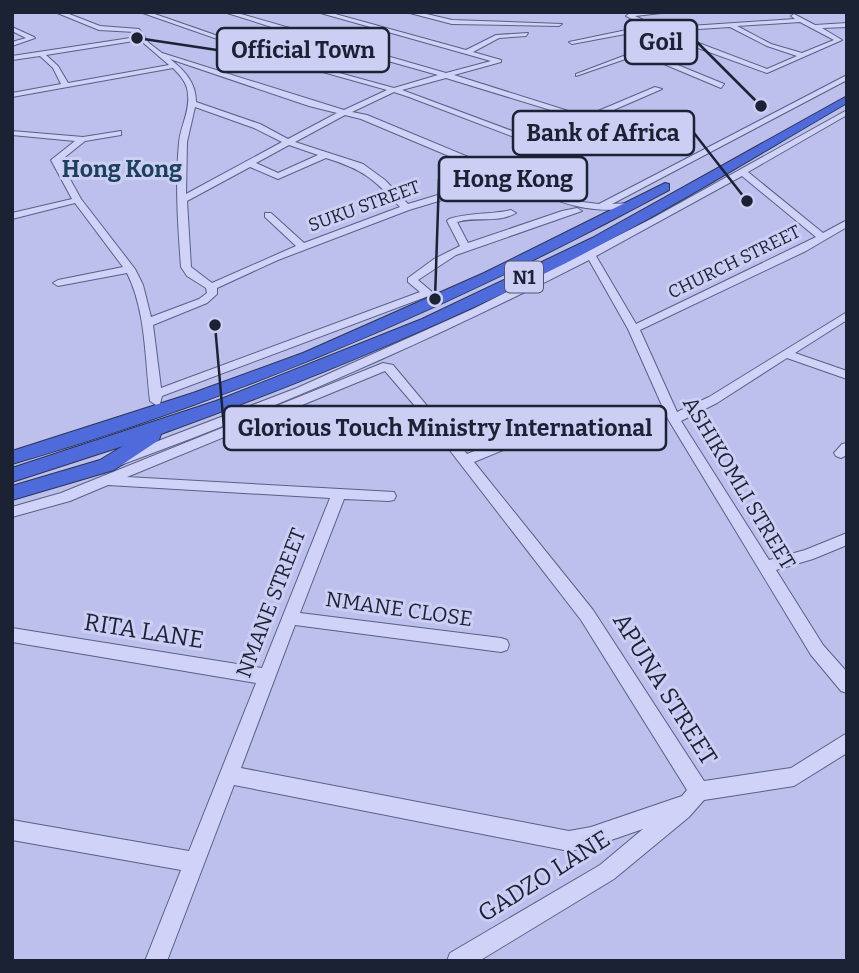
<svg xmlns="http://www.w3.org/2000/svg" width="859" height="973" font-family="Bitter,serif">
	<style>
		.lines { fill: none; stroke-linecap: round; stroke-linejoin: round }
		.minor-casing { stroke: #576183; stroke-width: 2 }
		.highway-casing { stroke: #2b3651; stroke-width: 2 }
		.minor { fill: #d0d2f8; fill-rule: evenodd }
		.highway { fill: #4e6adb; fill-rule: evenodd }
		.labels { text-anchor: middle; stroke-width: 6; stroke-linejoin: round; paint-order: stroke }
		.far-street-label { font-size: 18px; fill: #1b2233; stroke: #cccef4 }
		.shield { fill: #cccef4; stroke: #50566d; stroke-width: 2 }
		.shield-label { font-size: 19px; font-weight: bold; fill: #1b2233 }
		.street-label { font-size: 21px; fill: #1b2233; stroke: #cccef4 }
		.far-district-label { font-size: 23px; font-weight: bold; fill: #1c405e; stroke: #cccef4 }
		.near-street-label { font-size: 24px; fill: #1b2233; stroke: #cccef4 }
		.leader { fill: none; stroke: #1b2233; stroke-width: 2.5 }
		.callout-dot { fill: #1b2233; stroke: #cccef4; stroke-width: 2.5 }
		.callout { fill: #cccef4; stroke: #1b2233; stroke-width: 2.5 }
		.callout-label { font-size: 23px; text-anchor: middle; font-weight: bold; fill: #1b2233 }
	</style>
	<rect width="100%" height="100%" fill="#bdc0ec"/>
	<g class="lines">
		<!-- minor casing -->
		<g class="minor-casing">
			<g id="minor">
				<path d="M55,12H64L100,26L139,29L149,43L162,53L344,110L387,90L266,56L140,12H149L270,54L394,88L438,75L313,40L224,12H234L446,73L491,61L317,12H328L466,50L496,35L528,33L526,36L499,38L473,52L501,60V62L454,75L581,115L591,114L655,87L662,89L595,118L580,119L446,78L402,90L574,154V158L521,180L574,201L599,204L847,75V80L612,204L630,203L635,206L633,208C586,215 556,201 514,183L484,195L452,197L409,210L278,260L217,288V294L207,303L153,325L161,388L420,292L408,282V278L434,259L460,246L447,221L449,219C470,212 490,215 511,210L516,213C497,224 477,216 457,222L468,243L562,211L577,208L582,211L456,255L418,280L431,291V295L162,396L160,404L156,405L150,401C145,359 146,311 127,273L58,286L53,283L58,280L123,267L75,203L12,219V213L72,199L51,160L75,141L12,135V131L83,137L121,131V135L85,141L60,161L81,199L135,269L143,285L151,317L199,299L207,293L206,288L187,276L181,267C178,226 175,184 179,143C180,127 190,112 188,95C188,84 181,76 173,68L12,97V93L61,84L53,68L40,56L12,60V56L137,37L135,32L99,30ZM140,40L169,65L68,83L58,66L46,55ZM170,59L309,106L337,113L288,139L260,124L196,102C196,82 184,70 170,59ZM394,92L409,97L564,156L514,176L367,115L352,112ZM195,107L254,128L282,142L186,194L187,142ZM345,115L361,119L506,180L480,190L451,191L408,204L385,180L363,164L295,142ZM289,145L318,155L278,173L256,163ZM326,158C364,170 373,178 400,207L304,243L271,213H265V217L296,246L212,283L191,267L187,201L250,167L278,179Z"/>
				<polygon points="406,12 418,12 452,20 562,24 559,26 452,24"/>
				<path d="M642,12H670L635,16L660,28L795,19L791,16L794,14L815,25L847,23V27L822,28L842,40L767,73L676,40L646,52L724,84L721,88L640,54L576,76V74L671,38L652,29L572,44L569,42L646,26L626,16L630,13ZM800,22L834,40L802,53L771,44L737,26ZM730,27L767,46L797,56L767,69L667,31Z"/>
				<polygon points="12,27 34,37 35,38 12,46 12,42 26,38 12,31"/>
				<path d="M847,110V115L748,172L823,233L847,220V227L806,251L640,330L677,412L709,397L847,312V320L795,353L847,371V379L787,358L717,403L681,421L769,560L805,550L847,533V545L813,559L776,570L823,645L847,672V693L841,691L811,655L668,419L628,329L589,260C438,337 285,405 126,463L121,465L114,460L116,457L297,388L473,309L653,218ZM742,176L816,237L636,324L596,256Z"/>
				<path d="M383,363L393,365L467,454L542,424H552L553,427L552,430L474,462L593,610L704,781L791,768L847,733V753L794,786L704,800L689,817L614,879L479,961H447L450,953L600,865L643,829L591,847L569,851L234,785L167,961H145L181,870L12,840V820L189,851L256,683L12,642V628L262,668L330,498L108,485L70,501L12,517V507L61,493ZM385,371L421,413L581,620L687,790L682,796L591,827L569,831L241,768L295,625L501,652L507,650L509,645L507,640L501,638L300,613L344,499L389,501L394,500L396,496L394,492L127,477Z"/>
				<polygon points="847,443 847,455 841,458 836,456 834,453 842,444"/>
			</g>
		</g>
		<!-- highway casing -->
		<g class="highway-casing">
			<g id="highway">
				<path d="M847,96V103C754,157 662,214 566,263C434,329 299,384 161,434L159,440L114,470L12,500V486L100,460L123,446L12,482V468L216,401L422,319L592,238Z"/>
				<path d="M665,183L669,184V190C460,303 241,398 12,464V451L193,393L303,353L484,273Z"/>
			</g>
		</g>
		<!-- minor -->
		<use href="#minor" class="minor"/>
		<!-- highway -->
		<use href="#highway" class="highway"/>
	</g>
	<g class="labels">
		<!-- far-street labels -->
		<g class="far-street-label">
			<text transform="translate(364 206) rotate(-20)" y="6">SUKU STREET</text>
			<text transform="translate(734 262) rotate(-26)" y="6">CHURCH STREET</text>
		</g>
		<!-- shield labels -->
		<rect class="shield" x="505" y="261.5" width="38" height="31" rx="5"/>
		<g class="shield-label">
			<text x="524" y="284">N1</text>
		</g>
		<!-- street labels -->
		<g class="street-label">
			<text transform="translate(739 483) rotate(59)" y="7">ASHIKOMLI STREET</text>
			<text transform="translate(271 603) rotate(-69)" y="7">NMANE STREET</text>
			<text transform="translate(399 609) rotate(8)" y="7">NMANE CLOSE</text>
		</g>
		<!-- far-district labels -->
		<g class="far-district-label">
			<text x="122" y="177">Hong Kong</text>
		</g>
		<!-- near-street labels -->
		<g class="near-street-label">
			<text transform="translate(144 631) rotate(9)" y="8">RITA LANE</text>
			<text transform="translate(665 689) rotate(58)" y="8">APUNA STREET</text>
			<text transform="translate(544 876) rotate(-32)" y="8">GADZO LANE</text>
		</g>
	</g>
	<!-- callouts -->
	<path class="leader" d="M761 106L697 42M137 38L217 50M747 201L694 133M435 299L439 179M215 325L224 428"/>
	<g class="callout-dot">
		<circle cx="761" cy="106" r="7"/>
		<circle cx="137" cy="38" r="7"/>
		<circle cx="747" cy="201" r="7"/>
		<circle cx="435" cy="299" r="7"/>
		<circle cx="215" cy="325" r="7"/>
	</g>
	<g class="callout">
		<rect x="625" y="20" width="72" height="44" rx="7"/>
		<rect x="217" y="28" width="172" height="44" rx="7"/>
		<rect x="513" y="111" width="181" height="44" rx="7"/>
		<rect x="439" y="157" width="148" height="44" rx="7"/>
		<rect x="224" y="406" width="442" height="44" rx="7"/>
	</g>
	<g class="callout-label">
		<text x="661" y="50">Goil</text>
		<text x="303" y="58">Official Town</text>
		<text x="603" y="141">Bank of Africa</text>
		<text x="513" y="187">Hong Kong</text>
		<text x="445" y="436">Glorious Touch Ministry International</text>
	</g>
	<!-- border -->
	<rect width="859" height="973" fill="none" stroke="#1b2233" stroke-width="28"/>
</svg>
